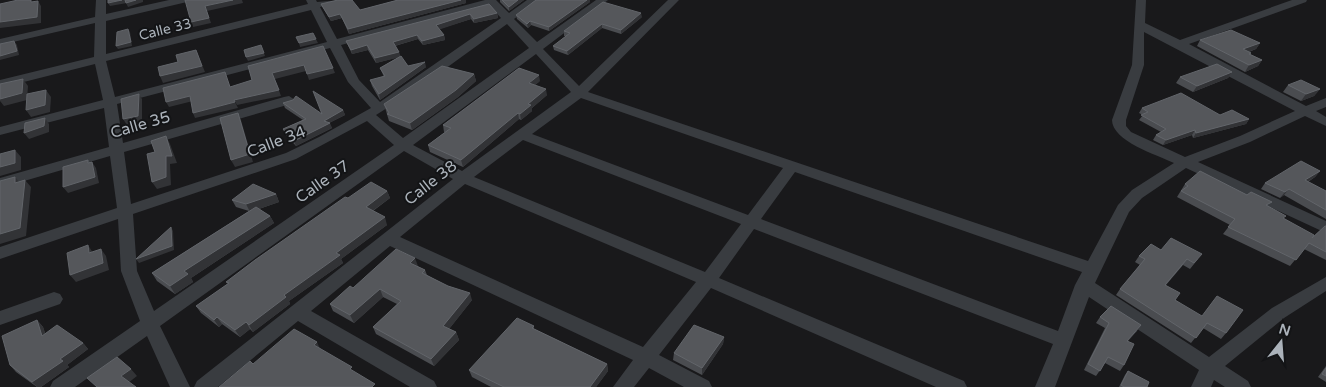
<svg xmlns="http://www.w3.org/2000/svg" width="1326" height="387" font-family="'Varela Round',sans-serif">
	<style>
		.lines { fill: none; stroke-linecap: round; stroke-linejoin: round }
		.street { fill: #393c40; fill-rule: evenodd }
		.wall { fill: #4a4c50 }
		.shaded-wall { fill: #323336 }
		.building { fill: #55575b; stroke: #62656a }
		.labels { text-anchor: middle; stroke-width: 4; stroke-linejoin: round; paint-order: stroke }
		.far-street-label { font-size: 14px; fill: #abb2ba; stroke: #131416 }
		.street-label { font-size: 16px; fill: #abb2ba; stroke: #131416 }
	</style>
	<rect width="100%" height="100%" fill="#19191b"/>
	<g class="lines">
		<!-- street -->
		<g class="street">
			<path d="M96,0H106V14L169,0H188L187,2L106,21V54L308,4L306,0H316L317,2L342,0L341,2L320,7L337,39L485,0H496L509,13L527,0H539L514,19L537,42L596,0H608L543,49L579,86L668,0H679L588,92L1088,261L1118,205L1132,190L1174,163C1157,155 1112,141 1112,120L1132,65L1136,0H1146L1145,23L1180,40L1292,0H1307L1306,2L1189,44L1306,106L1326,98V107L1316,111L1326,117V126L1305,116L1250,142L1198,162L1326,221V233L1186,168L1142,198L1129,212L1095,283L1209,357L1272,308L1326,277V291L1284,318L1225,366L1248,381L1251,387H1225L1214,380L1211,387H1191L1199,370L1089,297L1055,387H1035L1053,344L754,229L719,278L964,381L967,387H936L711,288L659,355L709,381L712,387H684L649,368L634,387H613L633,360L390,246L311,311L434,381L437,387H410L298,321L218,387H194L197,381L453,179L404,151L160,326L190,387H170L147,336L75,387H50L53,381L140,321L121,271L118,219L0,259V247L117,208L110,156L0,188V178L109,147L104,108L0,135V127L103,100L95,64L0,88V80L94,57L95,23L0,45V39L95,17ZM490,6L501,18L380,102L359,80L341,45ZM311,10L327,42L115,97L106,61ZM507,24L529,48L403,138L376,115L420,87ZM1144,32L1295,111L1240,136L1185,157L1131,132L1126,126V120L1144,65ZM330,48L348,82L371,108L319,137L286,153L131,204L124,152L294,103L295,100L289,96L284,97L123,143L117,104ZM536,54L571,92L462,171L413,145ZM581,98L783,168L748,215L532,134ZM367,121L394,145L154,311L137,271L133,214L296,159ZM523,140L741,224L705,272L474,177ZM795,172L1082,272L1075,285L1058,331L761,219ZM465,184L696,282L643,347L400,237Z"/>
			<polygon points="54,292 60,294 63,299 60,304 0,325 0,311"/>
		</g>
	</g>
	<!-- wall -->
	<g class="wall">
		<polygon points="398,0 466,0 466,3 349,34 342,18 331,21 323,8 321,4 360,10"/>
		<polygon points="500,0 524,0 509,11 500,2"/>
		<polygon points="590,2 549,31 531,25 528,28 517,19 516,15"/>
		<polygon points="489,4 497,13 498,18 474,23 471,19 439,29 444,35 445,40 423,45 418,39 395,46 399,52 400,57 408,66 426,67 380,100 372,86 370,80 384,77 380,68 399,57 376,63 368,50 352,54 346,41"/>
		<polygon points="642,17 621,34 602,28 568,55 554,50 553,46 566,36 564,36 564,31"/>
		<polygon points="1200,40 1260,43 1256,49 1249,52 1251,53 1250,54 1262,60 1258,66 1245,72 1197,46"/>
		<polygon points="1232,72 1228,78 1193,92 1176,83 1180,77"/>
		<polygon points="474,74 476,81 458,97 412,130 389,121 384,104"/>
		<polygon points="540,81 535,85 547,95 532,108 532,111 521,120 519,119 463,167 430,152 428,145 445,132 444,132 443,125"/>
		<polygon points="1288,85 1320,89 1314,96 1301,101 1283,92"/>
		<polygon points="283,103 322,114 343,110 345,115 329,123 332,128 296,146 285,134 283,129 303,120 285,108"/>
		<polygon points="1142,108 1220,115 1249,119 1246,124 1193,138 1192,135 1163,145 1153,140 1156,135 1161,132 1139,120 1143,115 1139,113"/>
		<polygon points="1320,171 1315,177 1308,182 1326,191 1326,219 1284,195 1280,198 1261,189 1265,183"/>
		<polygon points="1185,184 1268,206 1284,219 1312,238 1326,226 1326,260 1304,249 1290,266 1223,234 1230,225 1177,197"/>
		<polygon points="387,191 390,198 373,211 387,225 341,259 343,263 289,301 290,304 253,332 250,329 240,337 222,324 219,327 201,313 196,306 228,284 226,282 348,198"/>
		<polygon points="276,194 279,202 259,209 270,216 274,223 191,278 193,282 175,294 157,281 152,273 249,211 236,207 232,200"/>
		<polygon points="1161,250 1198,259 1190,269 1183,265 1166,285 1175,300 1226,333 1221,339 1203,328 1191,343 1116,295 1120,289 1140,265 1135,262 1139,256"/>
		<polygon points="417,266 425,270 427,275 472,300 449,329 456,332 459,340 434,366 376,334 373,327 397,304 383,297 354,323 333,311 330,304 353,288"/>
		<polygon points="1100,317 1137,331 1128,341 1124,365 1120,371 1105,363 1096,376 1084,370 1105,328 1096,323"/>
		<polygon points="37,320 43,327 45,333 83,343 88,349 67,365 69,367 41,387 37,387 16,372 10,365"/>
		<polygon points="534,326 534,329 607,364 608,371 596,387 491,387 472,377 469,370"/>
		<polygon points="724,337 723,344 702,375 673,360 674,353"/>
		<polygon points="1326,366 1326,382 1318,377"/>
		<polygon points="1128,371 1147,387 1119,387 1125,375"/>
	</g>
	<!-- shaded-wall -->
	<g class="shaded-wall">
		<polygon points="122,0 125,0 127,3 110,6 108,3"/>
		<polygon points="136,0 143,0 143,2 128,7 126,3"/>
		<polygon points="233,0 242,0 243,3 207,11 211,23 193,27 191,22 205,6"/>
		<polygon points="461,0 466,0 466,3 349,34 348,29"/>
		<polygon points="518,0 524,0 509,11 509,7"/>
		<polygon points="587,0 590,0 590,2 549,31 549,27"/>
		<polygon points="38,1 41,6 41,23 0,28 0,22"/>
		<polygon points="497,13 498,18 474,23 474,19"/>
		<polygon points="641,13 642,17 621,34 621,30"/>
		<polygon points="340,14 342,18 331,21 329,17"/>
		<polygon points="470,14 471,19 438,30 436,25"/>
		<polygon points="530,21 531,25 528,28 527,24"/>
		<polygon points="602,24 602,28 568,55 567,51"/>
		<polygon points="128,29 130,32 132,46 118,49 116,46"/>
		<polygon points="417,35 418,39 394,46 393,42"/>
		<polygon points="444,35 445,40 423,45 422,41"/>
		<polygon points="316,39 318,43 300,47 299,43"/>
		<polygon points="14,41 17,45 19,55 0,60 0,56"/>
		<polygon points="1260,43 1256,49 1239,55 1243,49"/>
		<polygon points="367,45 368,50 352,54 351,50"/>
		<polygon points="196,50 205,72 163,83 160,76"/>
		<polygon points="399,52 400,57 376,63 375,58"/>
		<polygon points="264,53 265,56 248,61 246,57"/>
		<polygon points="1262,60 1258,66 1245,72 1249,65"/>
		<polygon points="425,62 426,67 380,100 379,94"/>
		<polygon points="304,65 306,71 275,79 281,96 237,105 234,100 272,73"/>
		<polygon points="333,68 335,73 309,80 307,74"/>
		<polygon points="1232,72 1228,78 1193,92 1197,86"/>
		<polygon points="474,74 476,81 458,97 412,130 410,123"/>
		<polygon points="539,75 540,81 530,89 529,83"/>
		<polygon points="23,79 28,86 27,100 4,106 0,101 0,99"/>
		<polygon points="546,89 547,95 532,108 532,111 521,120 520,114 528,104"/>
		<polygon points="1320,89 1314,96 1301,101 1306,94"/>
		<polygon points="46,90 51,97 50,112 31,117 26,110"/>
		<polygon points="139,94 142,99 142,121 127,125 123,119"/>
		<polygon points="190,96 193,101 169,107 166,102"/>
		<polygon points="235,102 238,108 195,118 193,113"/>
		<polygon points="343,110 345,115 325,125 324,121"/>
		<polygon points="238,113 241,120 253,162 235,167 231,160"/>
		<polygon points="518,113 519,119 463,167 461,160"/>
		<polygon points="45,118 49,124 49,132 29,139 24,133"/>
		<polygon points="1249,119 1246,124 1193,138 1196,133"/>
		<polygon points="330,123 332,128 296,146 294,141"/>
		<polygon points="1195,130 1192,135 1163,145 1166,140"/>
		<polygon points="166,136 170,144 177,163 170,164 171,185 157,189 152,182 166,156"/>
		<polygon points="15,150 21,157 21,170 0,176 0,167"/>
		<polygon points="92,162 96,168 99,183 68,193 63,187"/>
		<polygon points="1320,171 1315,177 1300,186 1305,180"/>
		<polygon points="15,177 21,184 15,183"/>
		<polygon points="25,180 31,187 26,236 0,244 0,234"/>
		<polygon points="1289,189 1284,195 1280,198 1285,192"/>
		<polygon points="387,191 390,198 368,214 366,207"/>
		<polygon points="276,194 279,202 250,212 246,204"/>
		<polygon points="270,216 274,223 191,278 193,282 175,294 170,286 184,271"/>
		<polygon points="385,217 387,225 341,259 343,263 289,301 290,304 253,332 249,325 284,295 336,253"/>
		<polygon points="171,227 173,231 174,250 139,263 136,259"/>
		<polygon points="88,245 93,253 89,253"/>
		<polygon points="101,249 106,256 109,270 76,282 70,275"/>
		<polygon points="415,258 418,266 413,270 410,263"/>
		<polygon points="380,289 383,297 354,323 350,315"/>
		<polygon points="470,293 472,300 446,333 443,326"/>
		<polygon points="217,317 222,324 219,327 214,320"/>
		<polygon points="37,320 43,327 48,342 42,336"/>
		<polygon points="246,322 250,329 240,337 235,330"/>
		<polygon points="1141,325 1137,331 1123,346 1127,341"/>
		<polygon points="456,332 459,340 434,366 431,359"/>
		<polygon points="724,337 723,344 702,375 702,368"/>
		<polygon points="317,342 321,351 314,345"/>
		<polygon points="83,343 88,349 67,365 69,367 41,387 37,387 32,382 60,359"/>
		<polygon points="607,364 608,371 596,387 590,387"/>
		<polygon points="131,369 137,376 128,383 121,376"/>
	</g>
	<!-- building -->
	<g class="building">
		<polygon points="18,0 31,0 31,2 38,1 37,17 0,22 0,4"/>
		<polygon points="108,0 122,0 108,3"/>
		<polygon points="125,0 136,0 126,3"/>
		<polygon points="185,0 233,0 205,6 209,18 191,22"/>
		<polygon points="338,0 352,0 360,10 398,0 461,0 348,29 340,14 329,17 321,4"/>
		<polygon points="502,0 518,0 509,7"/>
		<polygon points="536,0 587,0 549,27 530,21 527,24 516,15"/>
		<polygon points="603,2 641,13 621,30 602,24 567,51 553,46 570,33 564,31"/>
		<polygon points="489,4 497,13 474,19 470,14 436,25 444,35 422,41 417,35 393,42 399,52 375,58 367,45 351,50 346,41"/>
		<polygon points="128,29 131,42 116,46 117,32"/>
		<polygon points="1231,30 1260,43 1243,49 1251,53 1249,54 1262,60 1249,65 1200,40"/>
		<polygon points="313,33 316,39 299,43 296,37"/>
		<polygon points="14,41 17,51 0,56 0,44"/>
		<polygon points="261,45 264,53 246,57 244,50"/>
		<polygon points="323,46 333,68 307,74 304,65 272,73 279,90 234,100 235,102 193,113 190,96 166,102 163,88 225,72 230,87 252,80 248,66"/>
		<polygon points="196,50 202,66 160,76 158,67 178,62 176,55"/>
		<polygon points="401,56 408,66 425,62 379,94 370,80 385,76 380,68"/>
		<polygon points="1217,64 1232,72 1197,86 1180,77"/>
		<polygon points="442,66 474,74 456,90 410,123 387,114 389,113 384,104"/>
		<polygon points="519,68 539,75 529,83 546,89 528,104 531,105 520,114 518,113 461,160 428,145 451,128 443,125"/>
		<polygon points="23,79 22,93 0,99 0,84"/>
		<polygon points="1301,80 1320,89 1306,94 1288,85"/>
		<polygon points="46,90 45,105 26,110 27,94"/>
		<polygon points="313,91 343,110 324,121 330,123 294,141 283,129 306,119 283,103 293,100 296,96 322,114"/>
		<polygon points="1181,93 1220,115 1232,110 1249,119 1196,133 1195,130 1166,140 1156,135 1166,129 1141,115 1148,112 1142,108"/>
		<polygon points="139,94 138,116 123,119 121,99"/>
		<polygon points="238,113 250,154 231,160 220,118"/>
		<polygon points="45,118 44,126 24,133 25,123"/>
		<polygon points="166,136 172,156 166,156 166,177 152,182 147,154 155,152 151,141"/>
		<polygon points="15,150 15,163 0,167 0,154"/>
		<polygon points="88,160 88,163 92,162 95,177 63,187 63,167"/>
		<polygon points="1301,161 1320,171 1305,180 1326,191 1326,210 1289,189 1285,192 1265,183"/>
		<polygon points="1200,171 1247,195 1251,192 1272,202 1266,205 1286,216 1283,218 1314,235 1312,238 1325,226 1326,226 1326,252 1309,243 1296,260 1228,227 1235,219 1181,191 1188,186 1185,184"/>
		<polygon points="15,177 15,183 25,180 20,228 0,234 0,181"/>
		<polygon points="371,182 387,191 366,207 385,217 336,253 340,255 284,295 286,297 249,325 246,322 235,330 217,317 214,320 196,306 229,283 226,282 255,260 345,197 348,198"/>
		<polygon points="253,184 276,194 246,204 232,200"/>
		<polygon points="256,207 270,216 184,271 188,274 170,286 152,273"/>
		<polygon points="171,227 172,246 136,259"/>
		<polygon points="1171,238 1202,254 1194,263 1187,259 1165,285 1180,293 1175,300 1202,316 1217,296 1243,310 1226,333 1207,323 1196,338 1120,289 1145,259 1139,256 1151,244 1161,250"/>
		<polygon points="88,245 89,253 101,249 103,263 70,275 67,253"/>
		<polygon points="396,249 415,258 410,263 425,270 422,273 448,286 470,293 443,326 456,332 431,359 373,327 401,301 380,289 350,315 330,304 350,286 353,288"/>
		<polygon points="1111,306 1141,325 1127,341 1134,344 1124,365 1108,357 1100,371 1088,364 1109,323 1100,317"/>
		<polygon points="517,318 534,326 532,328 607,364 590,387 504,387 469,370"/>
		<polygon points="37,320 42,336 57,325 83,343 60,359 63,361 32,382 10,365 2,336"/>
		<polygon points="694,325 724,337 702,368 674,353"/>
		<polygon points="294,329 317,342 314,345 352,367 350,369 375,384 372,387 219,387 250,361 253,364"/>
		<polygon points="117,357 131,369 121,376 136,387 97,387 87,378"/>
		<polygon points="1326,368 1326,376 1322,374"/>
		<polygon points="1128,371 1149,382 1147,387 1124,387 1121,385"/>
	</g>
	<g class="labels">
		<!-- far-street labels -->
		<g class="far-street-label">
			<text transform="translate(165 29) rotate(-14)" y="5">Calle 33</text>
		</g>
		<!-- street labels -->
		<g class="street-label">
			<text transform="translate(140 124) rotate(-16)" y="6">Calle 35</text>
			<text transform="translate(276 141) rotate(-21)" y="6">Calle 34</text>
			<text transform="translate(322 181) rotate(-35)" y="6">Calle 37</text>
			<text transform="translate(430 182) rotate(-38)" y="6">Calle 38</text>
		</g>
	</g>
	<!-- north arrow -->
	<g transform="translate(1281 342) rotate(17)" stroke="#131416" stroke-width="4" paint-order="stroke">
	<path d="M0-4L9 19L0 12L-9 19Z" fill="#abb2ba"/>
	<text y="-8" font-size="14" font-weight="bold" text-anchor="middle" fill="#abb2ba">N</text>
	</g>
</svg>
